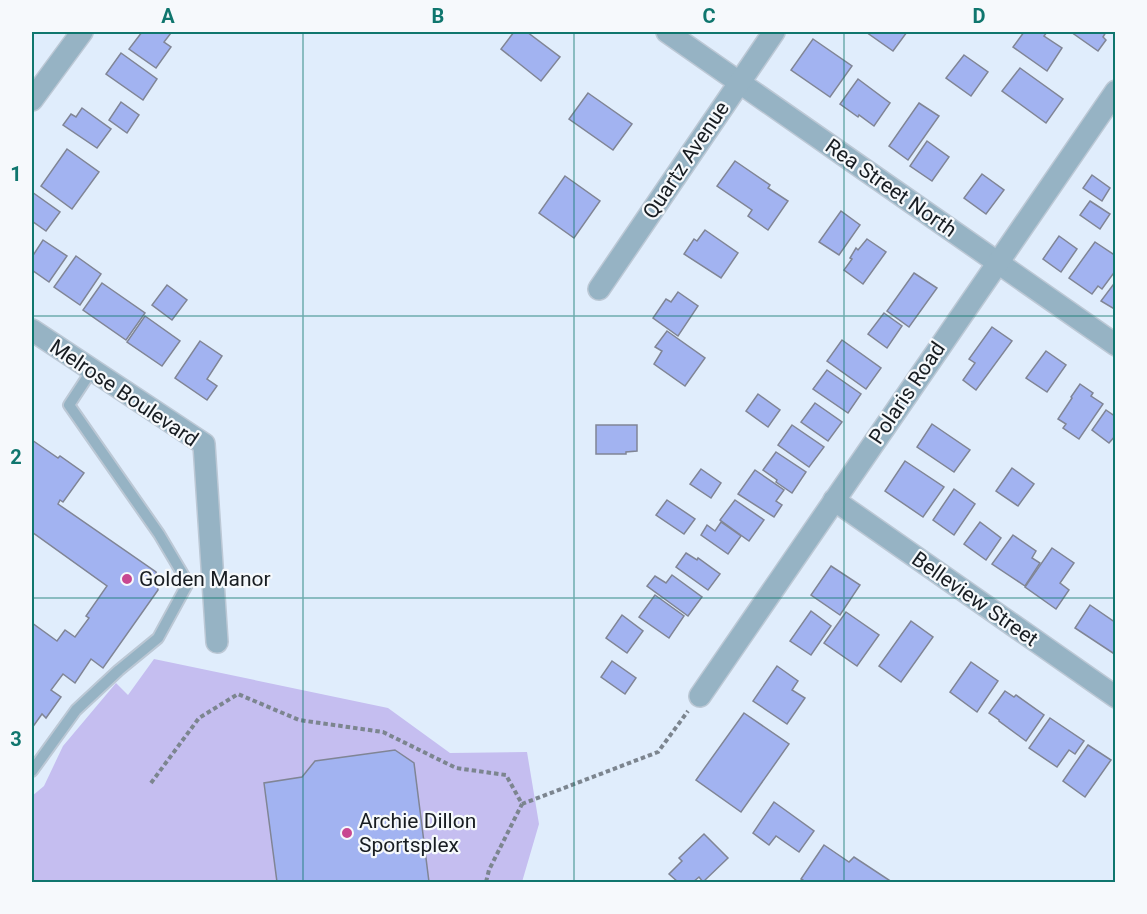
<svg xmlns="http://www.w3.org/2000/svg" width="1147" height="914" font-family="Roboto,sans-serif">
	<style>
		.green { fill: #c5bef0 }
		.building { fill: #a2b3f1; stroke: #808595; stroke-width: 1.5 }
		.lines { fill: none; stroke-linecap: round; stroke-linejoin: round }
		.service-casing { stroke: #bcc8d5; stroke-width: 14 }
		.minor-casing { stroke: #bcc8d5; stroke-width: 24 }
		.path { stroke: #7c858f; stroke-width: 4; stroke-dasharray: 4.5 3; stroke-linecap: butt }
		.service { stroke: #96b3c4; stroke-width: 10 }
		.minor { stroke: #96b3c4; stroke-width: 21 }
		.grid { fill: none; stroke: #0f766e; stroke-width: 1.5; stroke-opacity: 0.55 }
		.poi-dot { fill: #c84791; stroke: #f6f9fc; stroke-width: 2 }
		.labels { text-anchor: middle; stroke-width: 4.5; stroke-linejoin: round; paint-order: stroke }
		.street-label { font-size: 21px; fill: #181d22; stroke: #f6f9fc }
		.poi-label { font-size: 21px; fill: #181d22; stroke: #f6f9fc; text-anchor: start }
		.neatline { fill: none; stroke: #0f766e; stroke-width: 2 }
		.grid-label { font-size: 20px; text-anchor: middle; font-weight: bold; fill: #0f766e }
	</style>
	<rect width="100%" height="100%" fill="#e0edfc"/>
	<!-- green -->
	<polygon class="green" points="154,659 388,708 450,753 527,752 539,824 522,882 32,882 32,796 44,786 63,746 116,683 128,695"/>
	<!-- building -->
	<g class="building">
		<polygon points="142,32 168,32 171,33 164,42 171,47 156,68 129,49"/>
		<polygon points="514,32 527,32 560,57 541,81 501,49"/>
		<polygon points="866,32 907,32 893,51"/>
		<polygon points="1024,32 1047,32 1044,36 1062,48 1047,71 1013,47"/>
		<polygon points="1071,32 1106,32 1103,37 1106,40 1098,51"/>
		<polygon points="813,39 852,66 830,97 791,70"/>
		<polygon points="121,53 157,79 143,100 106,74"/>
		<polygon points="964,55 988,72 971,96 946,78"/>
		<polygon points="1020,68 1063,99 1046,123 1002,91"/>
		<polygon points="858,79 890,103 874,126 859,115 858,117 840,104"/>
		<polygon points="588,93 632,124 613,150 569,119"/>
		<polygon points="121,102 139,115 127,133 109,120"/>
		<polygon points="919,103 939,116 908,160 889,146"/>
		<polygon points="82,108 111,129 97,148 63,125 71,114 76,117"/>
		<polygon points="927,141 949,157 932,181 910,166"/>
		<polygon points="67,149 99,172 72,209 41,186"/>
		<polygon points="735,161 770,185 768,188 788,201 768,230 748,216 752,210 717,186"/>
		<polygon points="982,174 1004,190 986,214 964,198"/>
		<polygon points="1092,175 1110,188 1102,201 1083,188"/>
		<polygon points="565,176 600,201 574,238 539,213"/>
		<polygon points="32,192 60,212 46,231 32,221"/>
		<polygon points="1090,201 1110,214 1100,229 1080,215"/>
		<polygon points="841,211 860,225 839,255 819,242"/>
		<polygon points="705,230 738,253 721,278 684,254 694,239 697,241"/>
		<polygon points="1059,236 1077,249 1061,272 1043,259"/>
		<polygon points="867,239 886,252 863,284 844,270 852,259 850,258 856,248 858,250"/>
		<polygon points="43,240 67,256 49,282 32,270 32,257"/>
		<polygon points="1095,242 1116,256 1116,270 1102,289 1098,286 1092,294 1069,278"/>
		<polygon points="76,256 101,274 80,305 54,287"/>
		<polygon points="914,273 937,288 909,327 887,311"/>
		<polygon points="1116,281 1116,310 1101,301"/>
		<polygon points="102,283 145,313 126,340 83,310"/>
		<polygon points="167,285 187,300 172,320 152,305"/>
		<polygon points="678,292 698,306 678,336 653,318 666,299 671,302"/>
		<polygon points="884,313 902,326 887,348 868,334"/>
		<polygon points="145,316 180,341 162,366 127,342"/>
		<polygon points="992,327 1012,341 976,390 963,380 975,363 969,359"/>
		<polygon points="667,331 705,358 685,386 654,364 662,351 655,347"/>
		<polygon points="842,340 881,368 866,389 827,361"/>
		<polygon points="200,341 222,356 207,379 217,386 207,400 175,378"/>
		<polygon points="1046,351 1066,365 1047,392 1026,378"/>
		<polygon points="827,370 861,394 848,413 813,389"/>
		<polygon points="1080,384 1093,393 1091,396 1103,404 1079,439 1063,428 1066,424 1058,419 1072,398 1071,397"/>
		<polygon points="758,394 780,410 768,427 746,411"/>
		<polygon points="815,403 842,422 828,441 801,422"/>
		<polygon points="1106,410 1116,417 1116,435 1109,443 1092,430"/>
		<polygon points="932,424 970,450 954,472 917,447"/>
		<polygon points="596,425 637,425 637,451 626,452 626,454 596,454"/>
		<polygon points="792,425 824,447 809,467 778,445"/>
		<polygon points="32,440 58,458 60,456 84,473 63,502 60,500 58,504 156,572 158,590 103,668 91,659 75,683 63,674 51,690 61,697 46,718 42,714 32,728 32,623 57,641 65,630 75,637 89,618 86,616 107,586 32,532"/>
		<polygon points="776,452 806,472 792,493 776,482 777,480 763,470"/>
		<polygon points="905,461 944,487 923,517 885,491"/>
		<polygon points="1012,468 1034,484 1018,506 996,491"/>
		<polygon points="701,469 721,483 711,498 690,484"/>
		<polygon points="755,470 784,490 776,501 782,505 774,517 738,494"/>
		<polygon points="954,489 975,504 954,535 933,520"/>
		<polygon points="667,500 695,519 684,534 656,515"/>
		<polygon points="735,500 764,520 749,541 720,520"/>
		<polygon points="721,522 741,536 728,554 701,535 707,525 715,531"/>
		<polygon points="980,522 1001,538 986,560 964,544"/>
		<polygon points="1013,535 1036,551 1032,558 1040,563 1025,586 992,564"/>
		<polygon points="1052,548 1074,563 1060,583 1069,590 1056,609 1025,587"/>
		<polygon points="686,553 697,560 698,558 720,574 708,590 676,567"/>
		<polygon points="831,566 860,585 840,615 811,595"/>
		<polygon points="672,575 702,597 688,616 647,586 655,576 666,583"/>
		<polygon points="655,595 684,616 669,638 639,617"/>
		<polygon points="1090,605 1116,623 1116,655 1075,628"/>
		<polygon points="811,611 831,626 811,655 790,641"/>
		<polygon points="846,612 879,635 857,666 824,643"/>
		<polygon points="622,615 643,631 627,653 606,638"/>
		<polygon points="911,621 933,637 901,682 879,666"/>
		<polygon points="612,661 636,678 625,694 601,677"/>
		<polygon points="971,662 998,681 977,712 950,692"/>
		<polygon points="777,666 798,681 792,690 805,698 787,724 753,701"/>
		<polygon points="1005,691 1014,697 1016,695 1044,715 1026,741 999,721 999,720 989,713"/>
		<polygon points="744,713 789,744 741,812 696,780"/>
		<polygon points="1050,718 1084,741 1075,754 1069,750 1057,767 1029,748"/>
		<polygon points="1088,745 1111,760 1085,797 1063,781"/>
		<polygon points="395,750 414,763 429,882 277,882 264,783 302,777 315,761"/>
		<polygon points="774,802 814,831 799,852 776,836 769,845 753,833"/>
		<polygon points="704,834 728,858 703,882 699,877 693,882 678,882 669,874 682,861 679,858"/>
		<polygon points="824,845 849,862 854,857 892,882 806,882 801,879"/>
	</g>
	<g class="lines">
		<!-- service casing -->
		<g class="service-casing">
			<polyline id="service" points="32,771 76,710 119,670 158,638 188,583 159,534 69,405 92,370"/>
		</g>
		<!-- minor casing -->
		<g class="minor-casing">
			<g id="minor">
				<polyline points="667,32 1116,345"/>
				<polyline points="32,100 82,32"/>
				<polyline points="599,289 774,32"/>
				<polyline points="32,330 204,444 217,642"/>
				<polyline points="834,500 1116,697"/>
				<polyline points="700,696 1116,91"/>
			</g>
		</g>
		<!-- path -->
		<g class="path">
			<polyline points="151,783 199,718 238,694 299,720 383,732 456,768 506,775 522,804 658,752 688,711"/>
			<polyline points="486,882 489,870 522,804"/>
		</g>
		<!-- service -->
		<use href="#service" class="service"/>
		<!-- minor -->
		<use href="#minor" class="minor"/>
	</g>
	<!-- grid -->
	<path class="grid" d="M303,32V882M574,32V882M844,32V882M32,316H1116M32,598H1116"/>
	<!-- markers -->
	<g class="poi-dot">
		<circle cx="127" cy="579" r="6"/>
		<circle cx="347" cy="833" r="6"/>
	</g>
	<g class="labels">
		<!-- street labels -->
		<g class="street-label">
			<text transform="translate(686 160) rotate(-56)" y="7">Quartz Avenue</text>
			<text transform="translate(891 188) rotate(35)" y="7">Rea Street North</text>
			<text transform="translate(124 393) rotate(34)" y="7">Melrose Boulevard</text>
			<text transform="translate(907 393) rotate(-56)" y="7">Polaris Road</text>
			<text transform="translate(975 599) rotate(35)" y="7">Belleview Street</text>
		</g>
		<!-- poi labels -->
		<g class="poi-label">
			<text x="139" y="586">Golden Manor</text>
			<text x="359" y="828">Archie Dillon<tspan x="359" dy="24">Sportsplex</tspan></text>
		</g>
	</g>
	<!-- border -->
	<rect width="1147" height="914" fill="none" stroke="#f6f9fc" stroke-width="66"/>
	<rect x="33" y="33" width="1081" height="848" class="neatline"/>
	<g class="grid-label">
		<text x="168" y="23">A</text>
		<text x="438" y="23">B</text>
		<text x="709" y="23">C</text>
		<text x="979" y="23">D</text>
		<text x="16" y="181">1</text>
		<text x="16" y="464">2</text>
		<text x="16" y="746">3</text>
	</g>
</svg>
